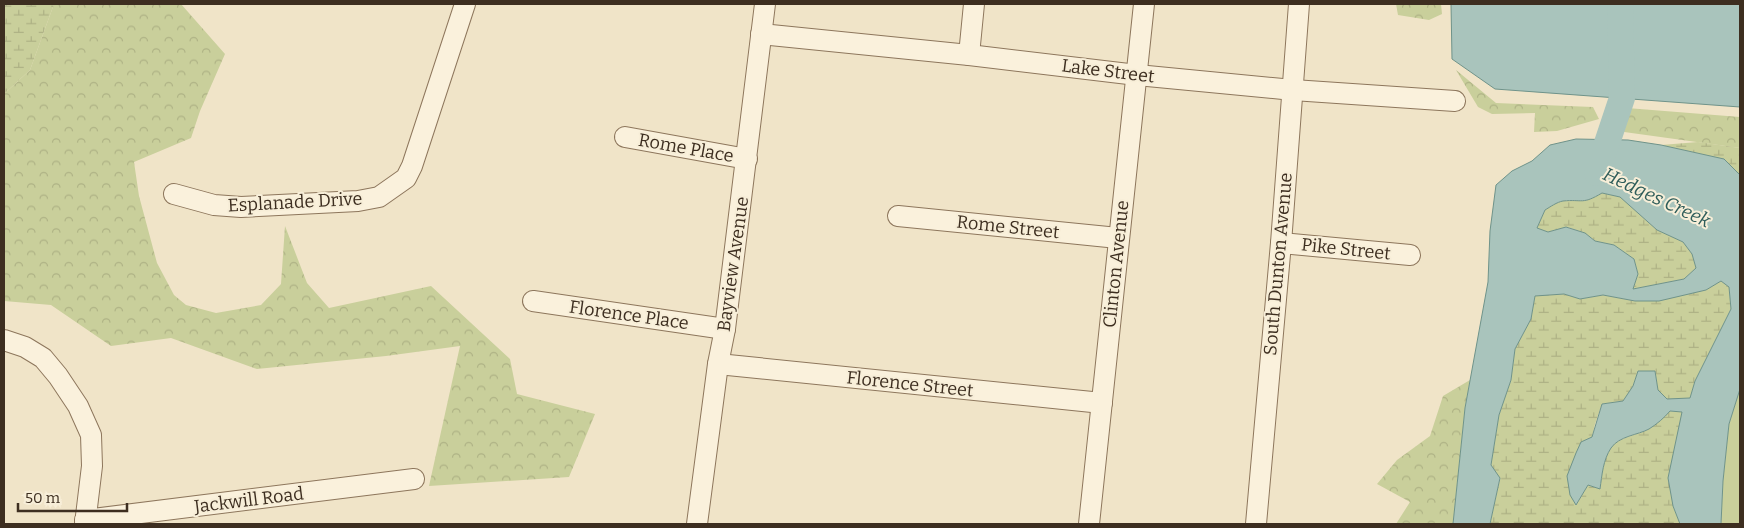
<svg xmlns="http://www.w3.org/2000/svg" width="1744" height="528" font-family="Bitter,serif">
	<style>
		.grass { fill: #c9cf9b }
		.forest { fill: url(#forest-crowns) }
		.wetland { fill: url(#wetland-marsh) }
		.water { fill: #a9c4bc; stroke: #6f938a; fill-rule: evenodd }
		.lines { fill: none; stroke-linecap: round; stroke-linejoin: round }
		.river { stroke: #a9c4bc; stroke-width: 26 }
		.minor-casing { stroke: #8d765c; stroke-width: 22 }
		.minor { stroke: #faf1dc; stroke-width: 20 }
		.labels { text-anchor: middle; stroke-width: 4; stroke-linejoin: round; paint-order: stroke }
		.street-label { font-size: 18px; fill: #3d2e20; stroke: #f7eed8 }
		.water-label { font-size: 19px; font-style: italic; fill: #2f5d5a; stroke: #f7eed8 }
	</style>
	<defs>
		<pattern id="forest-crowns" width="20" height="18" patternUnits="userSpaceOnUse" patternTransform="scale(1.25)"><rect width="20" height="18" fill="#c9cf9b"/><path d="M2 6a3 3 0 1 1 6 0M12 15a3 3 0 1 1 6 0" fill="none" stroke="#aeb285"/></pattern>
		<pattern id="wetland-marsh" width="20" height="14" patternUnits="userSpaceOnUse" patternTransform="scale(1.25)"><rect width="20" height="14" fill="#c9cf9b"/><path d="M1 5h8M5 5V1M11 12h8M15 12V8" fill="none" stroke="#aeb285"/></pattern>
	</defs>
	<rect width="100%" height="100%" fill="#f0e4c8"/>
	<!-- grass -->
	<polygon class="grass" points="1740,389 1740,524 1721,524 1723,481 1729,424"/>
	<!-- forest -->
	<g class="forest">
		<polygon points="54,4 181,4 225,54 200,111 191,138 134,162 139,196 157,263 174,295 186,305 216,313 261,305 281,284 285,226 307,283 329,308 431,286 510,359 517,394 595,414 569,477 429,486 460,346 386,356 257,369 171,338 111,346 51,305 4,301 4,94 30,70"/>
		<polygon points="1396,4 1441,4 1442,14 1429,20 1398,15"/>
		<polygon points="1456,70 1496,103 1593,107 1599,119 1557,131 1534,132 1535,113 1492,114 1478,107"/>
		<polygon points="1627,108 1740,117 1740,148 1617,131 1620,119"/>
		<polygon points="1470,380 1465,408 1453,524 1396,524 1410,502 1377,484 1397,460 1430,436 1443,396"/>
	</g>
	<!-- wetland -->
	<g class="wetland">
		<polygon points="4,4 54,4 30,70 4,94"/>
		<polygon points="1698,142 1740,148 1740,175 1723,159 1661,145"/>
		<path d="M1602,193L1620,197L1657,230L1683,242L1692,254L1696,268L1684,279L1633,289L1638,274L1634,259L1614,245L1595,241L1585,233L1567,227L1548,232L1537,228L1545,210C1550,207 1557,202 1563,201C1584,199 1582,205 1602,193Z"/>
		<path d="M1721,281L1729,287L1731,309L1695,381L1690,398L1667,400L1658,390L1655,371H1638L1633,386L1623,401L1602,404L1595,424L1576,505L1588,485L1600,489C1602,474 1603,460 1611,448C1618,437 1639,435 1649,429C1657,424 1664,418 1670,411L1683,412L1677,441L1673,506L1680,524H1490L1500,479L1491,465L1499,415L1511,380L1515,349L1531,319L1535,295L1564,294L1580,299L1603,295L1635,301L1706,290Z"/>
	</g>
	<!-- water -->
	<g class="water">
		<polygon points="1451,4 1740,4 1740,107 1495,89 1452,59"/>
		<path d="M1576,139L1628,140L1661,145L1724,159L1740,175V389L1729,424L1723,481L1721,524H1680L1673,506L1668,478L1682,412L1670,411C1664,418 1657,424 1649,429C1638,435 1619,436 1611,448C1603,460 1602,475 1600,489L1588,485L1576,505L1570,495L1567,476L1576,453L1581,442L1592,437L1602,404L1623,401L1633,386L1638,371H1655L1658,390L1667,399L1690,398L1695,381L1731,309L1729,287L1721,281L1706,290L1659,301H1635L1603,295L1580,299L1564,294L1535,296L1531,319L1515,349L1511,380L1499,415L1491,465L1500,478L1490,524H1453L1465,408L1488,282L1490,231L1496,185L1512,171L1532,161L1550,145ZM1602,193L1620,197L1657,230L1683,242L1692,254L1696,268L1684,279L1633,289L1638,274L1634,259L1614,245L1595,241L1585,233L1566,227L1548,232L1537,228L1545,210C1550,207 1557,202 1563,201C1583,199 1582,205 1602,193Z"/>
	</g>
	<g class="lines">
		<!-- river -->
		<polyline class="river" points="1597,173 1622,98 1620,4"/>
		<!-- minor casing -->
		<g class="minor-casing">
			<g id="minor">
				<polyline points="761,34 969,55 1137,75 1293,90 1455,101"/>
				<polyline points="969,55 974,4"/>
				<polyline points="625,137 747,159"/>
				<polyline points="174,194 214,205 241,207 358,201 379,197 406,178 412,166 465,4"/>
				<polyline points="898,216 1118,238"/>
				<polyline points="1281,243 1410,255"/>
				<polyline points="533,301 725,329"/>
				<polyline points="4,340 25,347 43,358 58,376 78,406 91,435 92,466 85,524"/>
				<polyline points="718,364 1102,403"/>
				<polyline points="85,520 414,479"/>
				<polyline points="697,524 718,364 725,329 765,4"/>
				<polyline points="1089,524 1144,4"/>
				<polyline points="1256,524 1281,243 1299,4"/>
			</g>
		</g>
		<!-- minor -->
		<use href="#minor" class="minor"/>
	</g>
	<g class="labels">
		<!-- street labels -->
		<g class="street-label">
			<text transform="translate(1108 71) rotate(7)" y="6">Lake Street</text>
			<text transform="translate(686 148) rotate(10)" y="6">Rome Place</text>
			<text transform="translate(295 202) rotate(-3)" y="6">Esplanade Drive</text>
			<text transform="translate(1008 227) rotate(6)" y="6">Rome Street</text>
			<text transform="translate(1346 249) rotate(6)" y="6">Pike Street</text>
			<text transform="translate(733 264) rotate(-82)" y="6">Bayview Avenue</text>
			<text transform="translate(1116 264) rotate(-84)" y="6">Clinton Avenue</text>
			<text transform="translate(1278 264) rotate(-85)" y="6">South Dunton Avenue</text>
			<text transform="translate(629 315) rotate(8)" y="6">Florence Place</text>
			<text transform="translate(910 384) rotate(6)" y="6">Florence Street</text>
			<text transform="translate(249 500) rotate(-7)" y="6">Jackwill Road</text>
		</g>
		<!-- water labels -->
		<g class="water-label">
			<text transform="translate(1657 197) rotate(25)" y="7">Hedges Creek</text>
		</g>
	</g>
	<!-- border -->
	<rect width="1744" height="528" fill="none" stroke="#3d2e20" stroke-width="10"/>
	<!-- scale -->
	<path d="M18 503v8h109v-8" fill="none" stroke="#3d2e20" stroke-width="2.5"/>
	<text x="25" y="503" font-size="15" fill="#3d2e20" stroke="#f7eed8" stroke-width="4" paint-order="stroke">50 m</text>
</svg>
